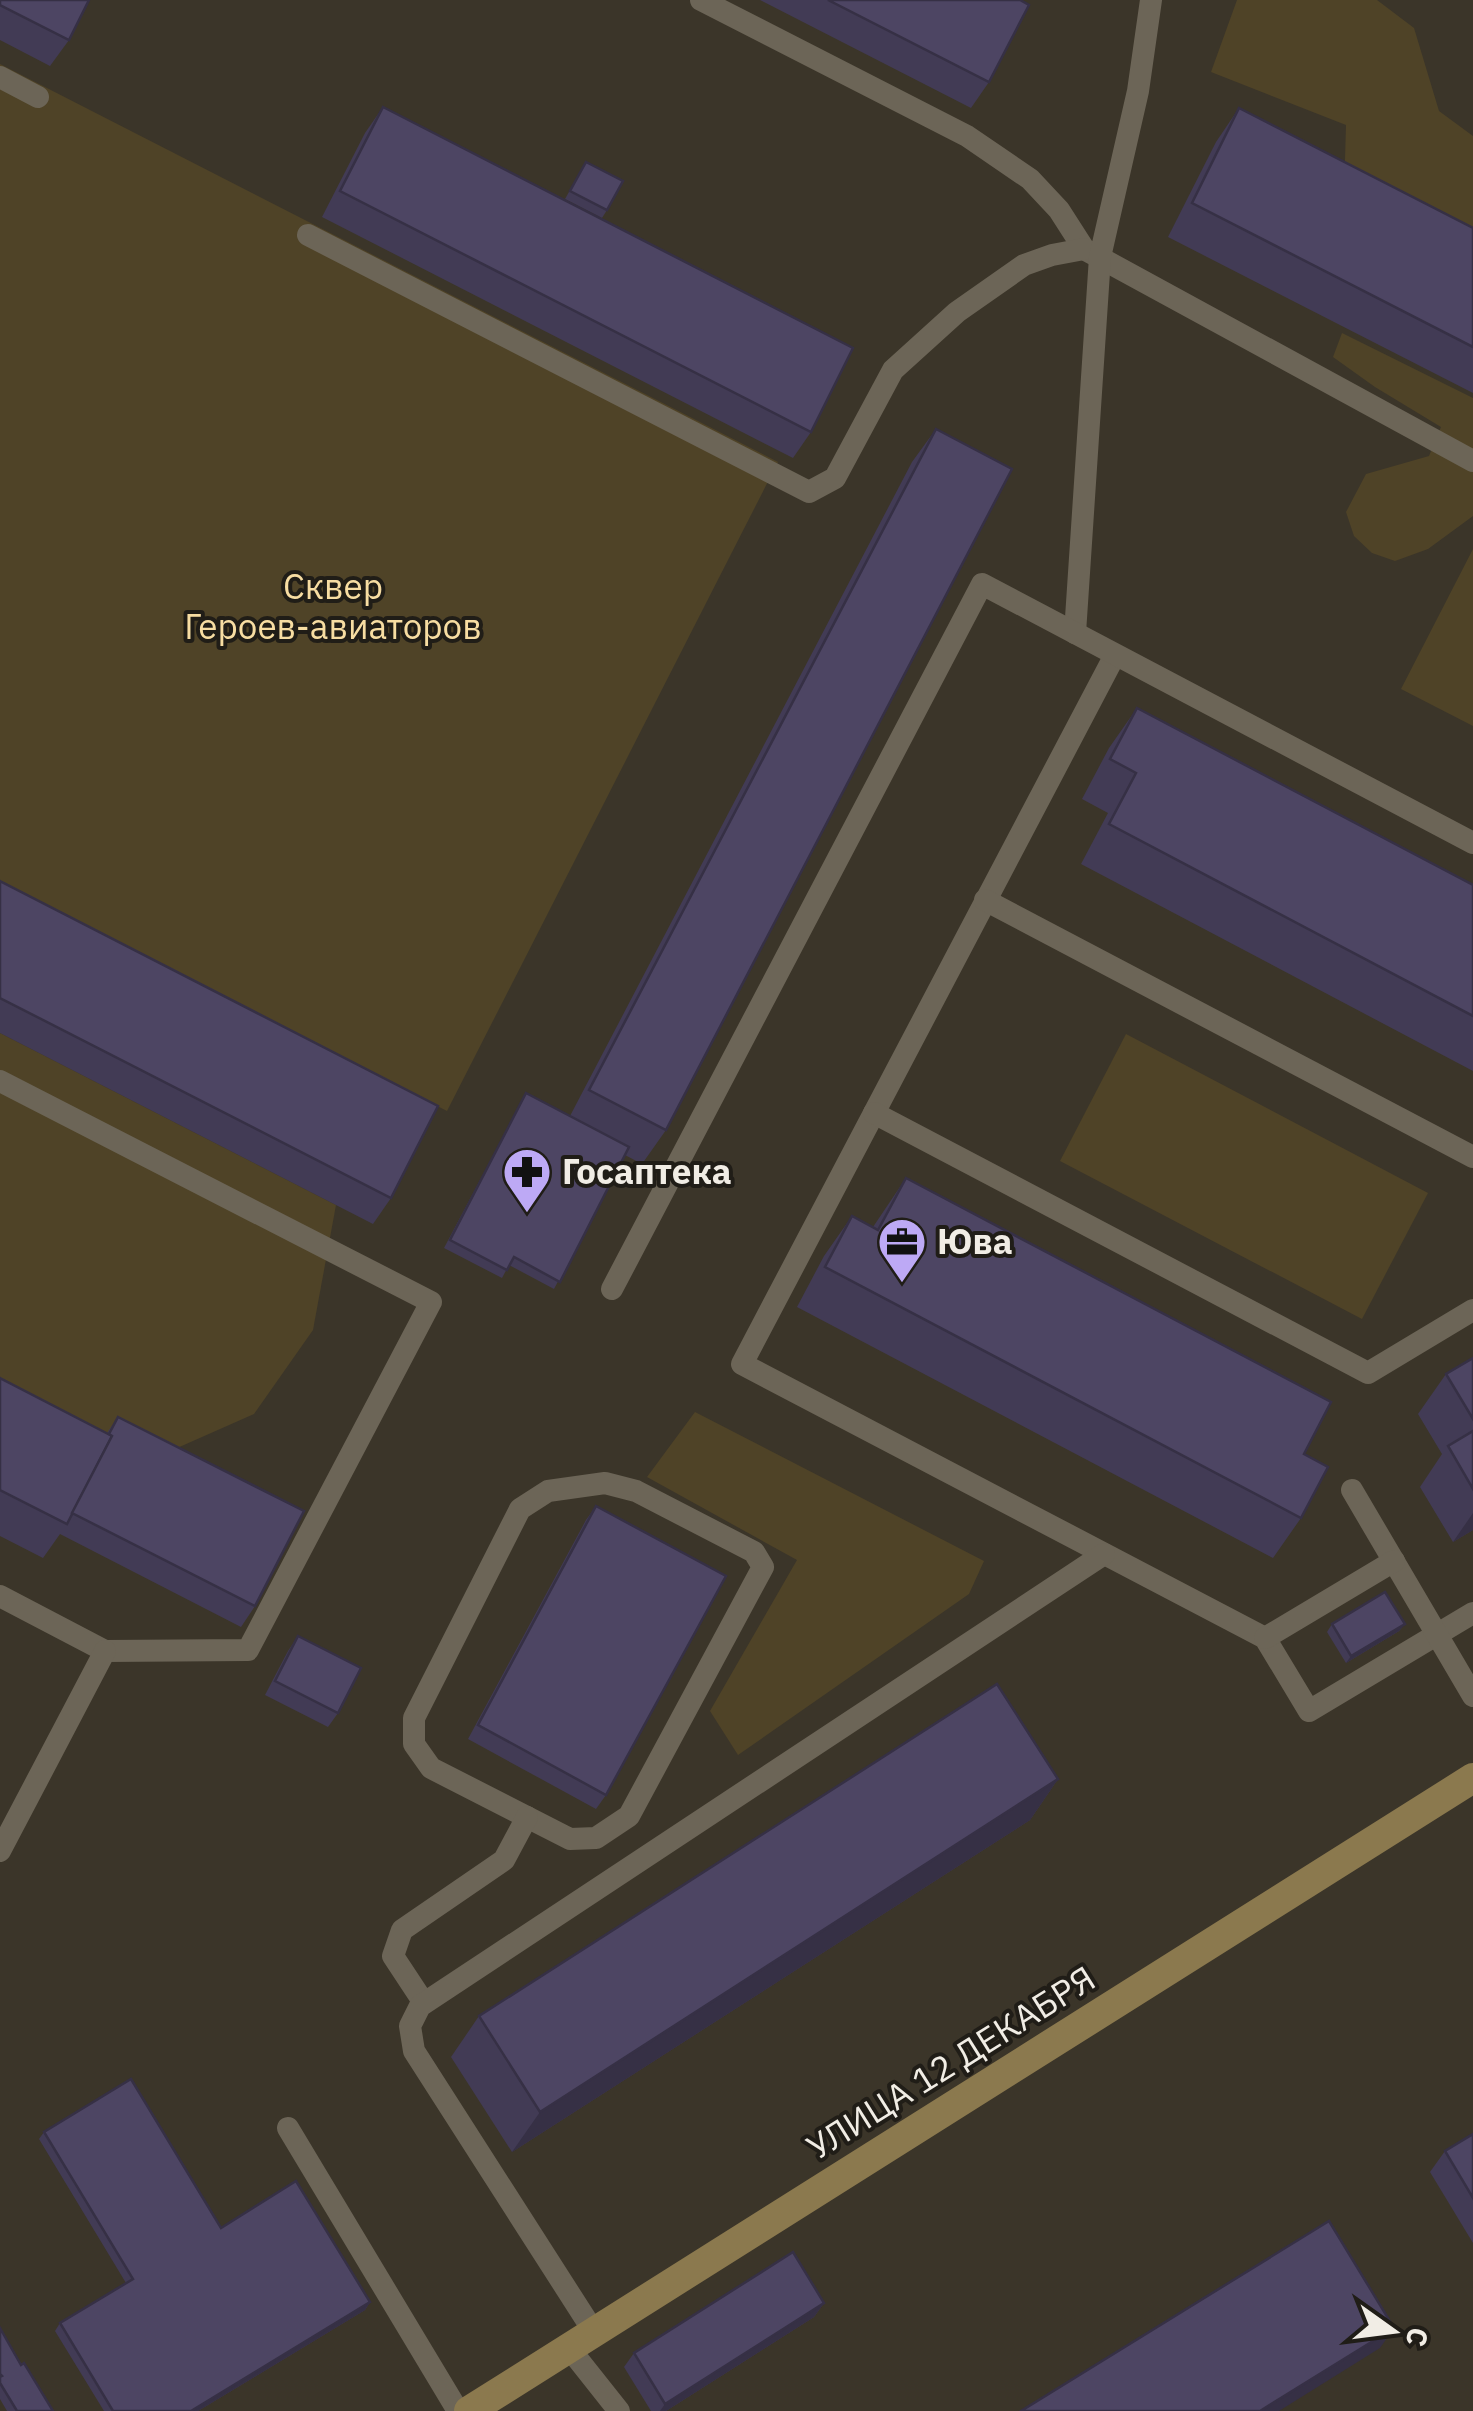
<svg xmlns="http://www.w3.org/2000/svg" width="1473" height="2411" font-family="'IBM Plex Sans',sans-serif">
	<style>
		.green { fill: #4f4327 }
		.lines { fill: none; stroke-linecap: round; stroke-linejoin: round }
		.lane { stroke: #6c6557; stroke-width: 22 }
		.secondary { stroke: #8b794e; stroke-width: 30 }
		.wall { fill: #423b55 }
		.shaded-wall { fill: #363045 }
		.building { fill: #4d4563; stroke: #363045; stroke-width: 2.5 }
		.labels { text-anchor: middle; stroke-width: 8; stroke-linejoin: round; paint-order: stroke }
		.park-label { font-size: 35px; fill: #f7dda2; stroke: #201d17 }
		.poi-label { font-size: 35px; font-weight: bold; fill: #f1ede5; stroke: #201d17; text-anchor: start }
		.street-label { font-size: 35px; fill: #f1ede5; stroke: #201d17 }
	</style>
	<rect width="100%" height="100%" fill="#3b3529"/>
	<!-- green -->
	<g class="green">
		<polygon points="1237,0 1377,0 1414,28 1439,111 1473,136 1473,259 1344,194 1346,125 1211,72"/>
		<polygon points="0,64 778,462 447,1111 0,883"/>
		<polygon points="1342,333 1473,398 1473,516 1428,549 1395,561 1372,553 1354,536 1346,512 1366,474 1429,456 1441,427 1375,387 1333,357"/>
		<polygon points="1473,549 1473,726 1401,689"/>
		<polygon points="0,1033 336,1205 313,1330 254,1414 150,1460 0,1424"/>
		<polygon points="1126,1034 1428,1193 1362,1319 1060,1161"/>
		<polygon points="695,1412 984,1561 969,1594 738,1755 710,1711 797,1560 647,1477"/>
	</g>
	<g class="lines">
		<!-- lane -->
		<g class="lane">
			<polyline points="701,0 967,136 1030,179 1059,210 1084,249 1473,461"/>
			<polyline points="0,77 38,97"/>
			<polyline points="308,235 809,492 835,478 893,370 957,312 1024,265 1052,255 1084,249"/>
			<polyline points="1075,633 1100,257 1138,91 1151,0"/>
			<polyline points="1115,655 742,1364 1265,1638 1309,1711 1473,1613"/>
			<polyline points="985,900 1473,1157"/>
			<polyline points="0,1081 431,1302 248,1650 105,1651 0,1596"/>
			<polyline points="874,1113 1368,1373 1473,1310"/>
			<polyline points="612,1289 982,584 1473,843"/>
			<polygon points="605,1483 636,1491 754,1552 763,1567 629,1816 596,1838 570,1839 431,1768 414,1744 414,1718 520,1509 548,1491"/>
			<polyline points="1352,1490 1473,1696"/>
			<polyline points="1265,1638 1394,1561"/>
			<polyline points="0,1851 105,1651"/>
			<polyline points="424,2003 393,1956 402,1930 504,1860 527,1817"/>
			<polyline points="288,2128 458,2411"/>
			<polyline points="594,2332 414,2051 410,2026 420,2006 1104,1554"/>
			<polyline points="569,2348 619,2411"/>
		</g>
		<!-- secondary -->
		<polyline class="secondary" points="469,2411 1473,1778"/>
	</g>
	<!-- wall -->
	<g class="wall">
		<polygon points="0,0 69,40 50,66 0,40"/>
		<polygon points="760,0 1020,0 989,82 971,108"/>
		<polygon points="383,107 811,432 793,458 322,217 365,133"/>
		<polygon points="1239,108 1473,228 1473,393 1168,237 1216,142"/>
		<polygon points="586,162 607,210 602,218 565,199"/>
		<polygon points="936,429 666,1130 642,1164 625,1155 554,1289 509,1265 502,1278 444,1248 526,1093 570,1116 912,462"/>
		<polygon points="1137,708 1473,885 1473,1071 1081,864 1108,813 1082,799 1109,748"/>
		<polygon points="0,881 391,1198 373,1224 0,1033"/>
		<polygon points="906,1178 1304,1454 1301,1518 1273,1558 797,1307 824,1256 852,1216 873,1227"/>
		<polygon points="1473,1358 1473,1530 1453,1542 1420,1487 1442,1454 1418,1414 1446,1374"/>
		<polygon points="0,1378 107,1433 118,1417 255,1606 241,1627 60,1534 43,1558 0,1536"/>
		<polygon points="596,1506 606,1795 596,1809 468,1739 586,1520"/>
		<polygon points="1332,1624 1405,1624 1399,1631 1346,1663 1327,1632"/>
		<polygon points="298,1636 338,1713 328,1727 265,1695 288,1651"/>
		<polygon points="1058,1779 1030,1820 512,2152 451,2057 479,2016"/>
		<polygon points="44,2132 221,2228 370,2302 365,2310 198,2411 104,2411 55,2331 60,2323 126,2283 39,2139"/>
		<polygon points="1473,2134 1473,2243 1430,2172 1445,2151"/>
		<polygon points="824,2303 814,2317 666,2411 651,2411 624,2367 634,2353"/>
		<polygon points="0,2328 21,2365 53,2411 7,2411 0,2399"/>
	</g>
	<!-- shaded-wall -->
	<g class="shaded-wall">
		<polygon points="1473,1513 1473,1530 1453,1542"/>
		<polygon points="1405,1624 1399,1631 1346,1663 1351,1656"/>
		<polygon points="1058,1779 1030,1820 512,2152 540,2112"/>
		<polygon points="370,2302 365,2310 198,2411 191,2411"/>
		<polygon points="824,2303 814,2317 666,2411 660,2411 665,2404"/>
		<polygon points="1394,2328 1380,2348 1279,2411 1260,2411"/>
	</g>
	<!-- building -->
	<g class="building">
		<polygon points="0,0 89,0 69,40 0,5"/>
		<polygon points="828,0 1020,0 1029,5 989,82"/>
		<polygon points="383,107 853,348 811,432 340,191"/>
		<polygon points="1239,108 1473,228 1473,347 1192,203"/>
		<polygon points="586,162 623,181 607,210 570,191"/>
		<polygon points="936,429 1012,469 666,1130 589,1090"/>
		<polygon points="1137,708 1473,885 1473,1016 1109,824 1136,773 1110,759"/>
		<polygon points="0,881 438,1106 391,1198 0,998"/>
		<polygon points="526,1093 629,1147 560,1282 514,1257 507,1270 450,1240"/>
		<polygon points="906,1178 1331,1402 1304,1454 1328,1467 1301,1518 825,1267 852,1216 878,1230"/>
		<polygon points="1473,1358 1473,1419 1446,1374"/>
		<polygon points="0,1378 112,1436 67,1524 0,1490"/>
		<polygon points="118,1417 304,1511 255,1606 72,1513 112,1436 109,1434"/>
		<polygon points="1473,1431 1473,1489 1448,1446"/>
		<polygon points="596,1506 726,1576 606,1795 478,1725"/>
		<polygon points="1385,1592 1405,1624 1351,1656 1332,1624"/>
		<polygon points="298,1636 361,1668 338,1713 275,1681"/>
		<polygon points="997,1684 1058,1779 540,2112 479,2016"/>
		<polygon points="131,2079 221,2228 296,2181 370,2302 191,2411 113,2411 60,2323 133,2279 44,2132"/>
		<polygon points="1473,2134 1473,2198 1445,2151"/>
		<polygon points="1329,2221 1394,2328 1260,2411 1021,2411"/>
		<polygon points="793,2252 824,2303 665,2404 634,2353"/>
		<polygon points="0,2328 21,2365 24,2363 53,2411 17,2411 0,2383 0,2377 2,2376 0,2374"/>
	</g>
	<!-- icons -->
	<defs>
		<g id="pharmacy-pin" transform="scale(2.5)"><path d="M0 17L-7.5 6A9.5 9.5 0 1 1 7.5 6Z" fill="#bda9f5" stroke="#201d17"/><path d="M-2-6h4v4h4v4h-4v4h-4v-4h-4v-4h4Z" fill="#111"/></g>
		<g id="office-pin" transform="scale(2.5)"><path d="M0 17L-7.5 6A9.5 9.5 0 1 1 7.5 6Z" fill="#bda9f5" stroke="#201d17"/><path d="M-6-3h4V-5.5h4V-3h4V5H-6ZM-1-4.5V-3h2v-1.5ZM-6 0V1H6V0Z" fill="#111"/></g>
	</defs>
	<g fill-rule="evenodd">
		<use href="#pharmacy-pin" x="527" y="1172"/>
		<use href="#office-pin" x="902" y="1242"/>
	</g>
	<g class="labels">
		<!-- park labels -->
		<g class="park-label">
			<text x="333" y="599">Сквер<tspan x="333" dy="40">Героев-авиаторов</tspan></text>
		</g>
		<!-- poi labels -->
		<g class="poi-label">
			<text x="562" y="1184">Госаптека</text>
			<text x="937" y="1254">Юва</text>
		</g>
		<!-- street labels -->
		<g class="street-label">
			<text transform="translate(951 2063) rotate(-32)" y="12">УЛИЦА 12 ДЕКАБРЯ</text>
		</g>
	</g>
	<!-- north arrow -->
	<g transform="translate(1393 2331) rotate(104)" stroke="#201d17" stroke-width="8" paint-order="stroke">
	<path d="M0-8L18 38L0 25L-18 38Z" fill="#f1ede5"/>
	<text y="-15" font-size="28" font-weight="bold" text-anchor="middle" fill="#f1ede5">С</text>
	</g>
</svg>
